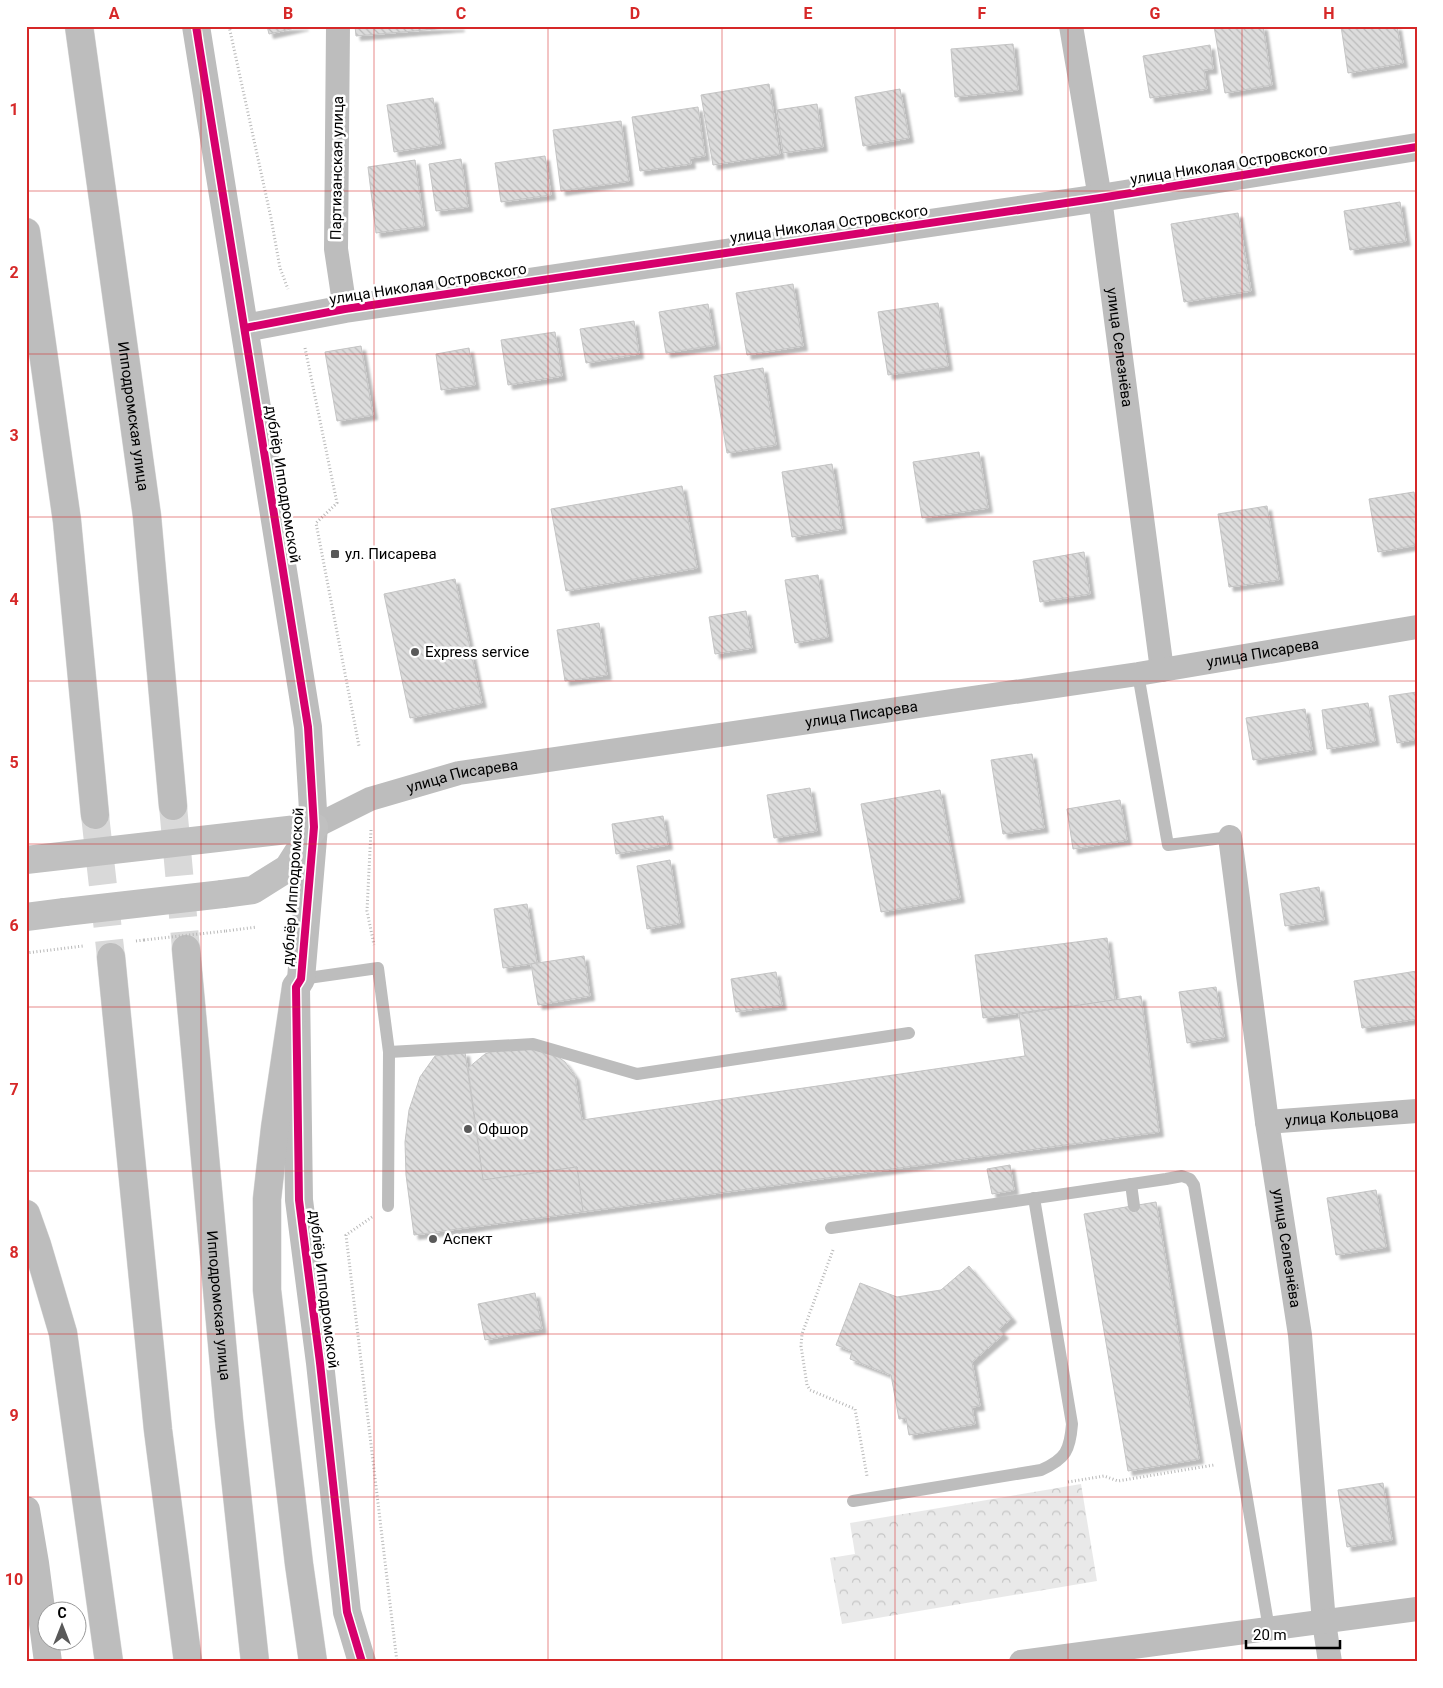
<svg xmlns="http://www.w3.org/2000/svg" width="1443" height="1688" font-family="Roboto,sans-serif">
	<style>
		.forest { fill: url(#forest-crowns) }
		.building { fill: url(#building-back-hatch); stroke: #c4c4c4; filter: url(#shadow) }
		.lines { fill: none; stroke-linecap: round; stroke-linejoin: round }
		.trunk-tunnel { stroke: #d9d9d9; stroke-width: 28; stroke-dasharray: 28 14; stroke-linecap: butt }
		.trunk-casing { stroke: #dbdbdb; stroke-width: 29 }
		.path { stroke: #b8b8b8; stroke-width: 3; stroke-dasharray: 1 2.5; stroke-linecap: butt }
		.service { stroke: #bdbdbd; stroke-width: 12 }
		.minor { stroke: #bdbdbd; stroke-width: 24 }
		.tertiary { stroke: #bdbdbd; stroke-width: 28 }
		.secondary { stroke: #c0c0c0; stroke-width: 28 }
		.trunk { stroke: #bdbdbd; stroke-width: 28 }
		.path-bridge { stroke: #b8b8b8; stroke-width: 3; stroke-dasharray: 1 2.5; stroke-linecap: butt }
		.secondary-bridge { stroke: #c0c0c0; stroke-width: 28 }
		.cycleway-casing { stroke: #fff; stroke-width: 11 }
		.cycleway { stroke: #d6006c; stroke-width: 8 }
		.grid { fill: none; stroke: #d62828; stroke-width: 1; stroke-opacity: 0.55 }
		.poi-dot { fill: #595959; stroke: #fff; stroke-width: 2 }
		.labels { text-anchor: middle; stroke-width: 5; stroke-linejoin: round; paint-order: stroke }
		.street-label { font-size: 15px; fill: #000; stroke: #fff }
		.poi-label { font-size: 15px; fill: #000; stroke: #fff; text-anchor: start }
		.neatline { fill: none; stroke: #d62828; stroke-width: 2 }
		.grid-label { font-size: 16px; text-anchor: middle; font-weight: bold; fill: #d62828 }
	</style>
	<defs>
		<pattern id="forest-crowns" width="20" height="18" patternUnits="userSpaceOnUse" patternTransform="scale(1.25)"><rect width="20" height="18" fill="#e9e9e9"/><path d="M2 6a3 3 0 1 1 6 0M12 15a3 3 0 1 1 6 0" fill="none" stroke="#c6c6c6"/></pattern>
		<pattern id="building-back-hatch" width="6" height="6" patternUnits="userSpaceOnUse" patternTransform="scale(1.25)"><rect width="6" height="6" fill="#dcdcdc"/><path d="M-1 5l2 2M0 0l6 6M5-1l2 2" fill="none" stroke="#bbb"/></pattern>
		<filter id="shadow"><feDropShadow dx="4.5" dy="4.5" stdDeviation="1" flood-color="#0004"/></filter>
	</defs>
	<rect width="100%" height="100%" fill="#fff"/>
	<!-- forest -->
	<polygon class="forest" points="1081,1484 1097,1581 842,1624 830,1558 855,1554 850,1523"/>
	<!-- building -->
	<g class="building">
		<polygon points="267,26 304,26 269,34"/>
		<polygon points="355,26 460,26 460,27 356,36"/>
		<polygon points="1214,26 1263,26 1272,85 1225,93"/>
		<polygon points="1341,26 1397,26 1403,63 1348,73"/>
		<polygon points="1013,44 1018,90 955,97 951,49"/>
		<polygon points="1210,45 1213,69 1204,70 1207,89 1150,98 1143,56"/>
		<polygon points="769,84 780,154 713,165 701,95"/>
		<polygon points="900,89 909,138 863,146 855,97"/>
		<polygon points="433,98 441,144 394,152 387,105"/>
		<polygon points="817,104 823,147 783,153 777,110"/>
		<polygon points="698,107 705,156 690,158 691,164 640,171 632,117"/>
		<polygon points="621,121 629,181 561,191 553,130"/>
		<polygon points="545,156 551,195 501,202 495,163"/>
		<polygon points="461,159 468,207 436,211 429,164"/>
		<polygon points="415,160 424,226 376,233 368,167"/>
		<polygon points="1400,202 1406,241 1350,250 1344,211"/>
		<polygon points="1238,213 1251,291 1184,302 1171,224"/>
		<polygon points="793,284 803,346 747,355 736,293"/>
		<polygon points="938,303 948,366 888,375 878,312"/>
		<polygon points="708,304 715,345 666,353 659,312"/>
		<polygon points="634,321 639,354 586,363 580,329"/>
		<polygon points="555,332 562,376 508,385 501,340"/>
		<polygon points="361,346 373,415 337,421 325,352"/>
		<polygon points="469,348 475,385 441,390 436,354"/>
		<polygon points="763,368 776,445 727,453 714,376"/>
		<polygon points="979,452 988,508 922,518 913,462"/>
		<polygon points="832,464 842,529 792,537 782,472"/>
		<polygon points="682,486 697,568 566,591 551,509"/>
		<polygon points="1414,492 1417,511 1417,545 1378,552 1369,499"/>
		<polygon points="1267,506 1279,580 1229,587 1218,514"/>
		<polygon points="1084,552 1090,594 1040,602 1033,561"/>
		<polygon points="818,575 828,637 795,643 785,580"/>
		<polygon points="455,579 482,703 410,718 384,594"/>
		<polygon points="746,611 752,648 715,654 709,617"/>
		<polygon points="599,623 607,675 565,681 557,630"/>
		<polygon points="1417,692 1417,739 1397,743 1389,696"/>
		<polygon points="1368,703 1375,741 1327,749 1322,710"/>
		<polygon points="1305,709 1312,750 1253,760 1246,718"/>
		<polygon points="1032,754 1044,828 1003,834 991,760"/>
		<polygon points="810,788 817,831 774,838 767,795"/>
		<polygon points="940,790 960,898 881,912 861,804"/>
		<polygon points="1120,800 1127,840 1073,849 1067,809"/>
		<polygon points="663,816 668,845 616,854 612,824"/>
		<polygon points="670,860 680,923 647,929 637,866"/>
		<polygon points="1319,887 1324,920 1285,926 1280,894"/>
		<polygon points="527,904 537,963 503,968 494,909"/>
		<polygon points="1107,938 1115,1000 983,1018 975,955"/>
		<polygon points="584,956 590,996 538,1005 531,964"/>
		<polygon points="1417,971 1417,1019 1362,1028 1354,981"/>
		<polygon points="776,972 782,1005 736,1012 731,979"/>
		<polygon points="1216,987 1224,1037 1187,1043 1179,992"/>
		<polygon points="1141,996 1159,1132 583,1212 577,1167 483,1180 468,1068 485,1054 505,1047 549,1050 565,1062 575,1076 582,1120 1025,1056 1019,1014"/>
		<polygon points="465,1052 483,1180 577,1167 583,1212 414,1235 406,1175 405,1142 409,1110 420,1077 435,1056"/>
		<polygon points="1010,1165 1014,1190 992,1194 987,1169"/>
		<polygon points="1376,1190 1386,1247 1336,1255 1327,1198"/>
		<polygon points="1156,1202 1199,1459 1128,1471 1084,1214"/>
		<polygon points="969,1266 1012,1318 999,1329 1004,1334 972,1362 980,1406 972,1407 975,1424 909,1435 906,1418 899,1419 891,1375 850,1359 852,1351 836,1345 860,1283 897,1297 941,1290"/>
		<polygon points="535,1293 542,1329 485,1340 478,1304"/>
		<polygon points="1383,1483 1392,1540 1347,1547 1338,1490"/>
	</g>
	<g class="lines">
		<!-- trunk-tunnel -->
		<g class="trunk-tunnel">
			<polyline points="173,806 186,949"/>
			<polyline points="95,815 111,957"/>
		</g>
		<!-- trunk casing -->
		<g class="trunk-casing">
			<g id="trunk">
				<path id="s5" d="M79,26L147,516L173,806"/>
				<polyline points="26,232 67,521 95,815"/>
				<path id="s6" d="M186,949L229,1420L255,1662"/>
				<polyline points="111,957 158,1430 188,1662"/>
				<polyline points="296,987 275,1128 267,1199 267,1290 299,1564 313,1662"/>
				<polyline points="26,1214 37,1245 63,1333 109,1662"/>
			</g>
		</g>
		<!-- path -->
		<g class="path">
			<polyline points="229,26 271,218 280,268 288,289"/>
			<polyline points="305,348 337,503 316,523 359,746"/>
			<polyline points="371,830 367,911 374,945"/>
			<polyline points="226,931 257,927"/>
			<polyline points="136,941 144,940"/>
			<polyline points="26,953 83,946"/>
			<polyline points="372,1217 346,1235 397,1662"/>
			<polyline points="833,1250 802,1334 801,1346 807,1385 810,1390 855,1409 867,1476"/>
			<polyline points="1068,1482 1104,1476 1118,1481 1214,1465"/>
		</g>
		<!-- service -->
		<g class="service">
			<polyline points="1138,674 1168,845 1230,837"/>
			<polyline points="301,979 378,968 389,1052 533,1044 637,1074 909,1033"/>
			<polyline points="1131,1184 1134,1206"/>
			<polyline points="388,1206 389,1052"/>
			<polyline points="831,1228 1166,1179 1182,1176 1190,1179 1194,1185 1269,1629"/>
			<path d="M853,1501L1041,1470C1066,1459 1070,1450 1072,1424L1034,1198"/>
		</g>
		<!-- minor -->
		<g class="minor">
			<polyline points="338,26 336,249 345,309"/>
			<path id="s1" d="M1071,26L1100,198L1162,670"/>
			<path id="s2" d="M314,827L370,799L459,773L1138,674L1417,627"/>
			<path id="s3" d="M1230,837L1267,1122L1300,1335L1324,1622L1330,1662"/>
			<path id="s4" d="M1267,1122L1417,1111"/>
			<polyline points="1021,1662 1417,1609"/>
		</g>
		<!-- tertiary -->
		<g class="tertiary">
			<polyline points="196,26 308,727 314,827 301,979 296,987 299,1200 320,1363 347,1612 362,1662"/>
			<polyline points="245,328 345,309 1100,198 1417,147"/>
			<polyline points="26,1510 35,1563 48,1662"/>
		</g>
		<!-- secondary -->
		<g class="secondary">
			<polyline points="26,860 314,827"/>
			<polyline points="223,894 253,890 288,868 314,827"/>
			<polyline points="26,917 65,912"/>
		</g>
		<!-- trunk -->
		<use href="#trunk" class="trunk"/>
		<!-- path-bridge -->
		<polyline class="path-bridge" points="144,940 226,931"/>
		<!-- secondary-bridge -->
		<polyline class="secondary-bridge" points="65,912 223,894"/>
		<!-- cycleway casing -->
		<g class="cycleway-casing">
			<g id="cycleway">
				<polyline points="196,26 308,727 314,827 301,979 296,987 299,1200 320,1363 347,1612 362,1662"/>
				<polyline points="245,328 345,309 1100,198 1417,147"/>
			</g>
		</g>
		<!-- cycleway -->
		<use href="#cycleway" class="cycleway"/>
	</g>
	<!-- grid -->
	<path class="grid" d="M201,26V1662M374,26V1662M548,26V1662M722,26V1662M895,26V1662M1068,26V1662M1242,26V1662M26,191H1417M26,354H1417M26,517H1417M26,681H1417M26,844H1417M26,1007H1417M26,1171H1417M26,1334H1417M26,1497H1417"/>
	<!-- markers -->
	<g class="poi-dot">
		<rect x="330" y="549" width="10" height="10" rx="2.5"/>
		<circle cx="415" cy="652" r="5"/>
		<circle cx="468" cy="1129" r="5"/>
		<circle cx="433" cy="1239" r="5"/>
	</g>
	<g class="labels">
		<!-- street labels -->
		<g class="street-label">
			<text transform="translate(1229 164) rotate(-9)" y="5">улица Николая Островского</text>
			<text transform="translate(337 168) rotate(-89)" y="5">Партизанская улица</text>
			<text transform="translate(829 224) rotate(-8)" y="5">улица Николая Островского</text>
			<text transform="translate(428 284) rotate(-9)" y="5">улица Николая Островского</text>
			<text dy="5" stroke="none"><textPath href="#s1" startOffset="325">улица Селезнёва</textPath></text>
			<text dy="5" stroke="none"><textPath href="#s5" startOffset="394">Ипподромская улица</textPath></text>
			<text transform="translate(283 484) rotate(81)" y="5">дублёр Ипподромской</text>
			<text dy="5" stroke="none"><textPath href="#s2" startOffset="968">улица Писарева</textPath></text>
			<text dy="5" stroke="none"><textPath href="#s2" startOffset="562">улица Писарева</textPath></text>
			<text dy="5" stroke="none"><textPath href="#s2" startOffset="158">улица Писарева</textPath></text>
			<text transform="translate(293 887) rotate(-86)" y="5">дублёр Ипподромской</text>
			<text dy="5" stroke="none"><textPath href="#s4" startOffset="75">улица Кольцова</textPath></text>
			<text dy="5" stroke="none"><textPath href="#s3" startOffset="415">улица Селезнёва</textPath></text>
			<text transform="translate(324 1289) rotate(83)" y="5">дублёр Ипподромской</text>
			<text dy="5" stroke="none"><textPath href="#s6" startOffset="358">Ипподромская улица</textPath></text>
		</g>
		<!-- poi labels -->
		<g class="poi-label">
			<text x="345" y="559">ул. Писарева</text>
			<text x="425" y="657">Express service</text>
			<text x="478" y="1134">Офшор</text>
			<text x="443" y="1244">Аспект</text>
		</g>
	</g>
	<!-- border -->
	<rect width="1443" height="1688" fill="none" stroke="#ffffff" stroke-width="55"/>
	<!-- north arrow -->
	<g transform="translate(62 1626)"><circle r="24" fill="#ffffff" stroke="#999999"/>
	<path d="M0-4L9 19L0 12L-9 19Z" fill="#595959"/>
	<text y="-8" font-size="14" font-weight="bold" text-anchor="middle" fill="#000000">С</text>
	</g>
	<!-- scale -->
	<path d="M1246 1640v8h94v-8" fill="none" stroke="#000000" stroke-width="2.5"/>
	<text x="1253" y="1640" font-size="15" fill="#000000" stroke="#ffffff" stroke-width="4" paint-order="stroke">20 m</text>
	<rect x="28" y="28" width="1388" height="1632" class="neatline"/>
	<g class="grid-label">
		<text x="114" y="19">A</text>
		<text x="288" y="19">B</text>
		<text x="461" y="19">C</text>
		<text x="635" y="19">D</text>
		<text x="808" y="19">E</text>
		<text x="982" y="19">F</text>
		<text x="1155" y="19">G</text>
		<text x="1329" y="19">H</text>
		<text x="14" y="115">1</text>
		<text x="14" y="278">2</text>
		<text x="14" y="441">3</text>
		<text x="14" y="605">4</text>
		<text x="14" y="768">5</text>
		<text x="14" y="931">6</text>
		<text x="14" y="1095">7</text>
		<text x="14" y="1258">8</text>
		<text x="14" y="1421">9</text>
		<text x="14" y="1585">10</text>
	</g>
</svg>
